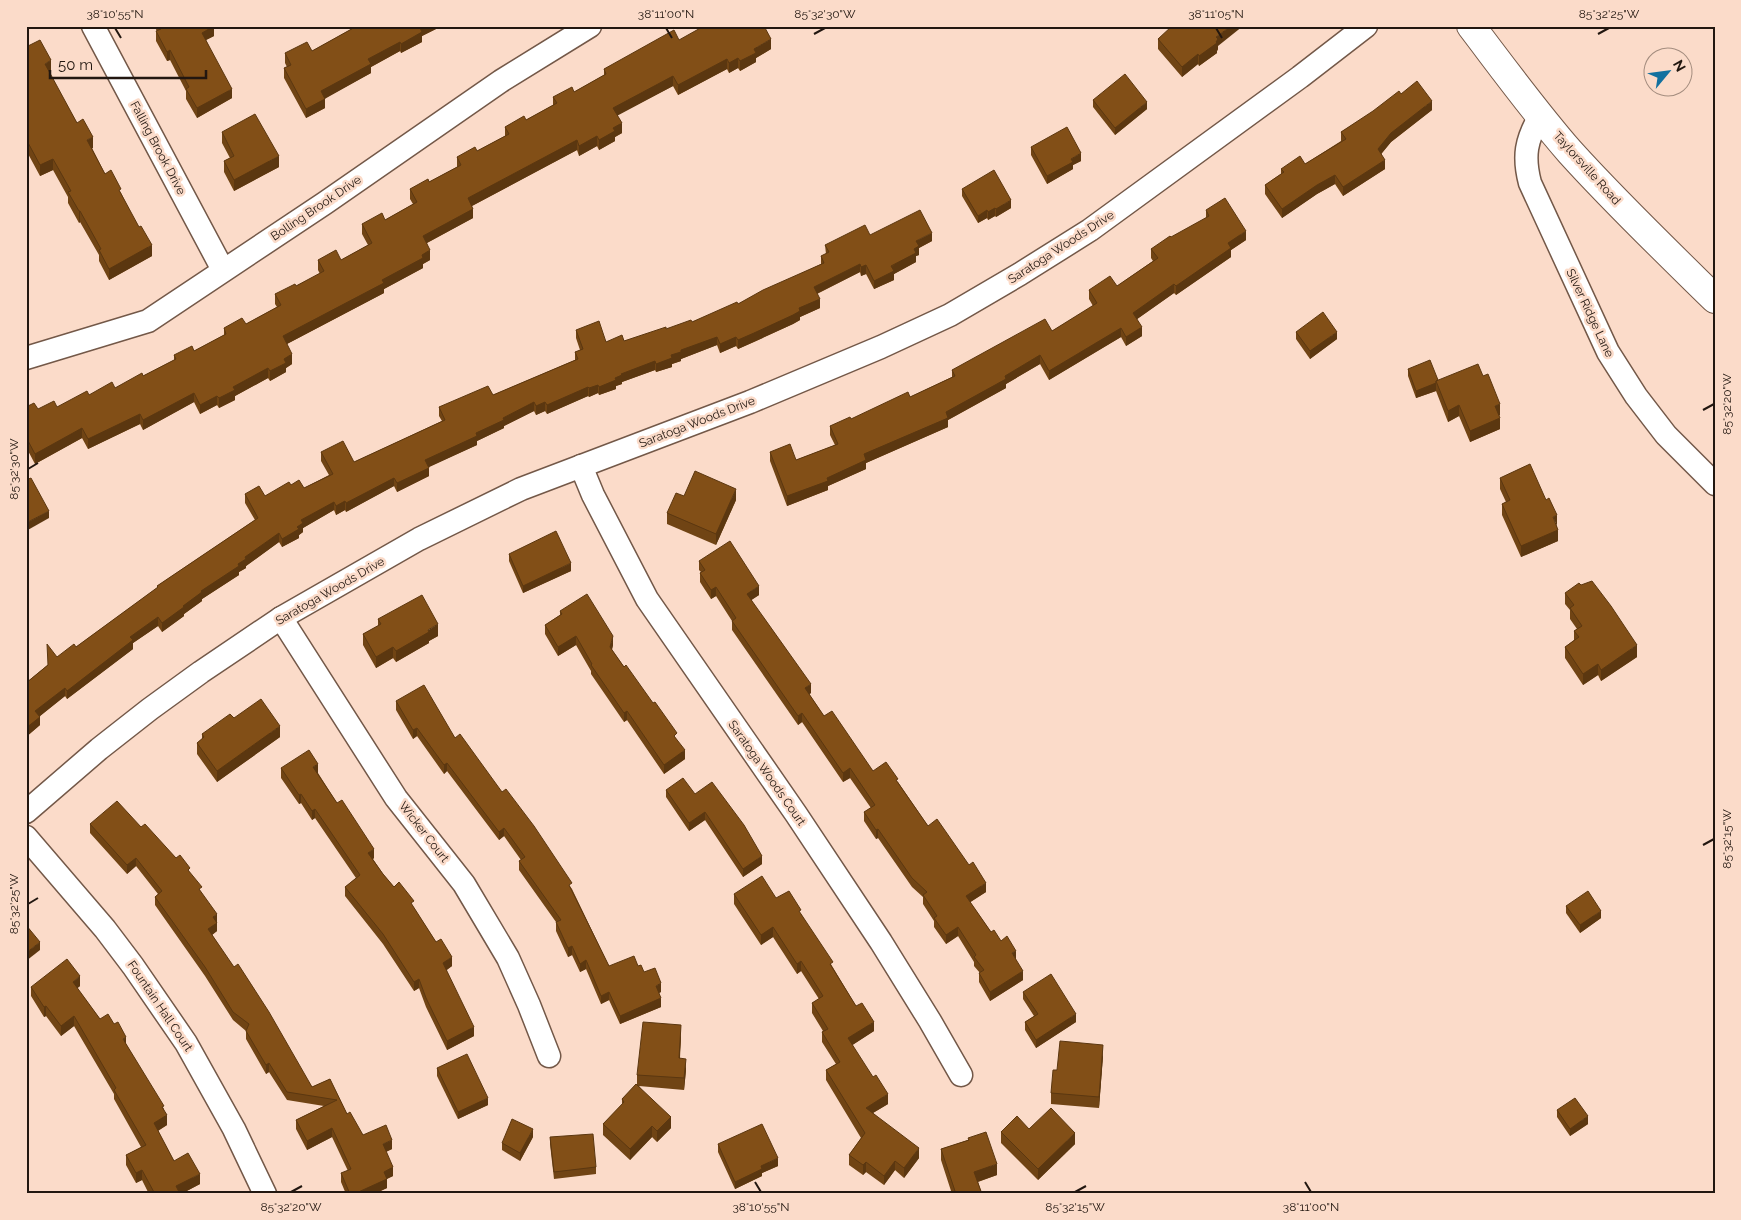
<svg xmlns="http://www.w3.org/2000/svg" width="1741" height="1220" font-family="Raleway,sans-serif">
	<style>
		.lines { fill: none; stroke-linecap: round; stroke-linejoin: round }
		.minor-casing { stroke: #735848; stroke-width: 25 }
		.major-casing { stroke: #735848; stroke-width: 30 }
		.minor { stroke: #fff; stroke-width: 22 }
		.major { stroke: #fff; stroke-width: 28 }
		.wall { fill: #704414 }
		.shaded-wall { fill: #5b3710 }
		.building { fill: #824f17; stroke: #5b3710 }
		.ticks { fill: none; stroke: #221710; stroke-width: 2 }
		.labels { text-anchor: middle; stroke-width: 5; stroke-linejoin: round; paint-order: stroke }
		.street-label { font-size: 12px; fill: #221710; stroke: #fbdbc9 }
		.neatline { fill: none; stroke: #221710; stroke-width: 2 }
		.ticks-label { font-size: 12px; text-anchor: middle; fill: #221710 }
	</style>
	<rect width="100%" height="100%" fill="#fbdbc9"/>
	<g class="lines">
		<!-- minor casing -->
		<g class="minor-casing">
			<g id="minor">
				<polyline points="93,26 223,270"/>
				<path d="M1540,116C1526,140 1523,156 1530,183L1608,352L1636,396L1666,435L1715,484"/>
				<polyline points="26,358 148,321 325,203 501,81 590,26"/>
				<polyline points="581,466 593,495 647,599 796,814 881,942 930,1021 961,1075"/>
				<polyline points="281,618 396,798 464,884 508,958 529,1005 549,1056"/>
				<polyline points="26,812 99,749 150,709 201,672 281,618 419,539 521,489 750,402 881,347 950,315 1020,274 1090,230 1300,77 1366,26"/>
				<polyline points="26,837 105,929 133,966 186,1043 234,1129 265,1194"/>
			</g>
		</g>
		<!-- major casing -->
		<g class="major-casing">
			<path id="major" d="M1471,26C1503,68 1535,112 1570,152C1616,203 1666,251 1715,299"/>
		</g>
		<!-- minor -->
		<use href="#minor" class="minor"/>
		<!-- major -->
		<use href="#major" class="major"/>
	</g>
	<!-- wall -->
	<g class="wall">
		<polygon points="154,26 214,26 214,36 206,40 232,98 197,118 186,99 186,91 170,60 167,61 156,41 156,31 157,31"/>
		<polygon points="357,26 442,26 422,36 422,42 401,53 400,51 371,67 371,73 325,98 325,108 306,118 284,78 284,68 287,67 285,63 285,53 312,51"/>
		<polygon points="1158,39 1218,46 1218,49 1217,51 1217,53 1199,66 1198,64 1182,77 1158,49"/>
		<polygon points="679,40 771,49 756,58 756,62 740,71 738,68 729,73 727,69 678,95 673,86 617,115 622,133 615,137 615,141 599,150 597,146 579,156 577,150 472,206 473,218 427,243 430,260 423,264 423,268 384,289 384,293 287,344 292,364 286,368 286,372 270,381 268,378 235,396 235,400 219,408 217,405 200,414 194,402 143,430 140,424 88,449 82,438 35,464 26,447 26,407 38,409 57,407 89,395 115,388 143,376 174,360 174,355 194,351 224,335 224,328 246,324 277,307 275,304 275,294 296,286 320,274 318,270 318,260 341,260 368,245 362,234 362,224 385,220 413,204 410,199 410,189 429,182 457,167 457,157 477,151 505,136 505,127 526,120 553,105 553,97 574,92 604,75 604,69"/>
		<polygon points="26,47 51,72 49,73 77,123 93,148 92,148 105,174 121,193 152,256 109,280 99,261 99,255 80,222 79,223 68,203 68,197 53,170 40,176 26,150"/>
		<polygon points="1401,94 1432,110 1391,142 1381,154 1385,169 1343,196 1335,184 1317,194 1282,218 1265,194 1265,185 1281,174 1281,169 1305,164 1341,141 1341,132"/>
		<polygon points="1093,100 1147,109 1115,135 1093,107"/>
		<polygon points="222,132 279,167 234,191 224,172 224,161 230,158 222,143"/>
		<polygon points="1031,147 1081,161 1073,165 1073,169 1047,184 1031,155"/>
		<polygon points="962,189 1011,208 996,217 995,216 988,220 987,218 978,223 962,196"/>
		<polygon points="1206,210 1246,240 1231,250 1231,257 1176,295 1174,293 1137,319 1142,336 1126,346 1121,337 1049,380 1040,364 1006,384 1006,388 948,420 948,427 866,463 866,469 828,486 828,490 787,506 770,461 770,452 796,460 835,445 830,435 830,426 851,419 910,397 952,377 952,370 1052,331 1093,306 1089,299 1089,290 1117,286 1153,261 1151,258 1151,249 1206,218"/>
		<polygon points="870,235 932,241 919,248 919,255 916,256 916,262 894,274 894,280 874,289 866,274 861,276 860,272 817,294 820,308 800,317 800,320 793,324 754,342 738,349 736,346 720,353 717,345 681,359 681,361 672,364 672,367 656,372 655,370 622,382 622,384 616,386 616,389 599,395 598,393 589,397 588,396 547,414 545,411 536,415 534,411 504,426 504,428 477,441 477,445 428,467 429,476 397,492 394,486 346,512 345,510 336,515 334,510 303,528 303,532 299,535 299,538 282,547 279,542 246,566 246,568 239,572 239,575 202,599 202,601 184,614 184,616 162,632 158,626 133,643 133,649 67,699 65,696 40,716 40,725 26,737 26,683 57,657 76,647 157,588 157,586 255,520 245,503 245,494 265,496 291,485 304,488 329,475 321,461 321,452 354,462 442,421 439,416 439,407 493,395 575,360 575,352 580,350 576,338 576,330 606,342 624,341 692,322 738,304 821,264 821,256 826,254 825,245"/>
		<polygon points="1296,332 1337,339 1310,359 1296,339"/>
		<polygon points="1408,369 1438,380 1500,415 1499,416 1500,429 1470,442 1459,416 1448,422 1436,391 1416,398 1408,376"/>
		<polygon points="1500,478 1557,526 1558,541 1521,557 1502,515 1502,504 1506,502 1500,489"/>
		<polygon points="684,496 736,500 716,545 667,524 667,513"/>
		<polygon points="509,554 571,571 523,593 509,561"/>
		<polygon points="699,561 759,595 751,600 811,693 809,694 824,716 873,771 898,782 928,826 986,892 970,902 991,932 1001,941 1016,960 1023,980 990,1001 979,982 979,973 980,973 974,966 974,962 958,936 946,944 934,927 934,921 923,904 923,897 912,887 878,838 876,839 864,821 864,812 871,808 850,778 843,782 802,722 798,725 732,630 732,621 716,596 711,599 700,582 700,573 701,572 699,570"/>
		<polygon points="1565,593 1637,657 1601,681 1598,675 1583,685 1565,658 1565,647 1574,640 1574,631 1577,629 1570,619 1570,610 1565,604"/>
		<polygon points="560,611 613,645 612,650 677,740 685,759 664,774 627,720 624,722 591,674 591,671 576,645 558,656 545,634 545,625 560,615"/>
		<polygon points="378,619 438,636 429,641 429,643 396,662 393,658 376,668 363,645 363,634 378,626"/>
		<polygon points="396,701 455,738 572,889 609,966 638,966 661,992 659,993 661,1007 620,1024 609,1000 601,1004 586,969 580,972 572,955 568,957 556,931 556,922 519,870 519,861 521,860 504,836 499,840 447,771 444,774 417,736 413,739 396,710"/>
		<polygon points="234,718 280,737 217,782 197,754 197,743 202,739 202,734"/>
		<polygon points="281,768 318,773 337,803 374,858 373,859 383,874 394,887 414,908 436,942 452,966 446,970 474,1036 447,1050 426,1007 419,988 414,991 383,944 345,896 345,887 356,878 315,818 312,820 301,803 299,804 281,778"/>
		<polygon points="666,790 695,794 762,864 743,877 705,820 689,831 666,797"/>
		<polygon points="90,824 141,827 176,858 190,873 217,922 217,931 212,935 312,1087 330,1079 347,1114 363,1135 392,1149 386,1152 393,1176 387,1179 387,1188 374,1194 346,1194 341,1182 341,1173 348,1171 332,1137 307,1150 296,1129 296,1120 324,1106 287,1100 269,1072 266,1074 246,1039 246,1031 233,1020 205,976 155,905 155,897 158,894 136,866 127,874 90,833"/>
		<polygon points="734,894 776,898 801,914 856,1006 874,1031 852,1045 888,1104 873,1113 919,1158 904,1178 895,1170 884,1185 866,1172 863,1175 849,1165 849,1155 861,1138 826,1080 826,1070 836,1064 822,1042 822,1032 823,1031 812,1013 812,1003 819,999 801,971 797,974 773,937 761,945 734,904"/>
		<polygon points="1566,906 1601,918 1580,933 1566,913"/>
		<polygon points="80,986 77,988 100,1019 126,1044 164,1109 167,1125 158,1131 174,1161 200,1184 181,1194 149,1194 142,1180 136,1183 126,1165 126,1155 141,1147 114,1099 114,1094 74,1026 61,1036 46,1016 44,1017 31,996 31,987"/>
		<polygon points="1023,992 1076,1022 1036,1048 1025,1030 1025,1022 1034,1016 1023,999"/>
		<polygon points="681,1036 680,1058 686,1070 684,1090 639,1086 671,1128 657,1142 652,1137 630,1160 603,1135 603,1124 622,1105 622,1099 637,1084 637,1075"/>
		<polygon points="1103,1056 1099,1108 1051,1104 1051,1093 1057,1070"/>
		<polygon points="437,1068 488,1105 458,1119 437,1076"/>
		<polygon points="1557,1110 1588,1124 1570,1136 1557,1117"/>
		<polygon points="1029,1129 1075,1144 1038,1180 1001,1143 1001,1132"/>
		<polygon points="533,1137 520,1161 502,1150 502,1143"/>
		<polygon points="550,1137 596,1167 596,1174 554,1179 550,1144"/>
		<polygon points="968,1138 997,1175 978,1182 982,1194 952,1194 941,1160 941,1149 968,1140"/>
		<polygon points="718,1144 778,1166 762,1173 762,1176 735,1189 718,1152"/>
	</g>
	<!-- shaded-wall -->
	<g class="shaded-wall">
		<polygon points="214,26 214,36 202,42 202,33"/>
		<polygon points="424,26 442,26 422,36 422,42 401,53 401,44 420,28"/>
		<polygon points="1231,26 1243,26 1218,46 1218,49 1217,51 1217,53 1199,66 1199,56 1216,37"/>
		<polygon points="771,39 771,49 756,58 756,62 740,71 740,61 754,49"/>
		<polygon points="400,42 400,51 371,67 371,73 321,101 321,91 368,59"/>
		<polygon points="170,50 170,60 167,61 167,52"/>
		<polygon points="1198,54 1198,64 1182,77 1182,67"/>
		<polygon points="738,58 738,68 729,73 729,63"/>
		<polygon points="727,59 727,69 678,95 678,85"/>
		<polygon points="51,60 51,72 45,75 45,64"/>
		<polygon points="673,76 673,86 613,118 613,108"/>
		<polygon points="232,89 232,98 197,118 197,108"/>
		<polygon points="325,99 325,108 306,118 306,109"/>
		<polygon points="1432,101 1432,110 1391,142 1378,158 1378,149 1391,133"/>
		<polygon points="1147,102 1147,109 1115,135 1115,128"/>
		<polygon points="622,123 622,133 615,137 615,141 599,150 599,140 613,128"/>
		<polygon points="597,136 597,146 579,156 579,146"/>
		<polygon points="93,137 93,148 87,151 87,140"/>
		<polygon points="577,140 577,150 468,208 468,198"/>
		<polygon points="1081,153 1081,161 1073,165 1073,169 1047,184 1047,176 1071,159"/>
		<polygon points="279,156 279,167 234,191 234,180"/>
		<polygon points="53,159 53,170 40,176 40,165"/>
		<polygon points="1385,160 1385,169 1343,196 1343,187"/>
		<polygon points="1335,175 1335,184 1317,194 1282,218 1282,209 1317,185"/>
		<polygon points="1011,200 1011,208 996,217 996,209"/>
		<polygon points="995,208 995,216 988,220 988,212"/>
		<polygon points="473,209 473,218 423,245 423,236"/>
		<polygon points="987,210 987,218 978,223 978,216"/>
		<polygon points="79,211 80,211 80,222 79,223"/>
		<polygon points="1246,231 1246,240 1231,250 1231,257 1176,295 1176,286 1228,243"/>
		<polygon points="932,233 932,241 919,248 919,255 916,256 916,262 894,274 894,280 874,289 874,281 914,249 916,241"/>
		<polygon points="152,245 152,256 109,280 109,269"/>
		<polygon points="430,250 430,260 423,264 423,268 384,289 384,293 283,346 283,336 382,280"/>
		<polygon points="860,264 860,272 814,295 814,287"/>
		<polygon points="866,265 866,274 861,276 861,267"/>
		<polygon points="1174,284 1174,293 1133,322 1133,313"/>
		<polygon points="820,299 820,308 800,317 800,320 793,324 738,349 738,340 799,308"/>
		<polygon points="1142,327 1142,336 1126,346 1126,337"/>
		<polygon points="1121,328 1121,337 1049,380 1049,371"/>
		<polygon points="1337,332 1337,339 1310,359 1310,351"/>
		<polygon points="717,337 717,345 681,359 681,361 672,364 672,367 656,372 656,364 681,350"/>
		<polygon points="736,337 736,346 720,353 720,344"/>
		<polygon points="292,354 292,364 286,368 286,372 270,381 270,371 284,359"/>
		<polygon points="1040,355 1040,364 1006,384 1006,388 948,420 948,427 866,463 866,469 828,486 828,490 787,506 787,496 827,478 864,454 946,412 1005,376"/>
		<polygon points="655,361 655,370 622,382 622,384 616,386 616,389 599,395 599,387 615,378 621,374"/>
		<polygon points="268,368 268,378 235,396 235,400 219,408 219,398 233,387"/>
		<polygon points="1436,383 1436,391 1416,398 1416,391"/>
		<polygon points="598,385 598,393 589,397 589,388"/>
		<polygon points="588,387 588,396 547,414 547,405"/>
		<polygon points="194,393 194,402 143,430 143,420"/>
		<polygon points="217,396 217,405 200,414 200,405"/>
		<polygon points="534,402 534,411 504,426 504,428 477,441 477,445 425,469 425,460 503,418"/>
		<polygon points="545,402 545,411 536,415 536,406"/>
		<polygon points="1500,404 1500,415 1495,417 1495,406"/>
		<polygon points="1459,405 1459,416 1448,422 1448,411"/>
		<polygon points="140,414 140,424 88,449 88,439"/>
		<polygon points="1500,418 1500,429 1470,442 1470,431"/>
		<polygon points="82,428 82,438 35,464 35,454"/>
		<polygon points="429,468 429,476 397,492 397,483"/>
		<polygon points="394,478 394,486 346,512 346,503"/>
		<polygon points="736,489 736,500 716,545 716,534"/>
		<polygon points="345,501 345,510 336,515 336,506"/>
		<polygon points="334,502 334,510 303,528 303,532 299,535 299,538 282,547 282,539 297,527 301,520"/>
		<polygon points="49,511 49,518 26,531 26,523"/>
		<polygon points="1557,515 1557,526 1553,517"/>
		<polygon points="1558,530 1558,541 1521,557 1521,546"/>
		<polygon points="279,533 279,542 246,566 246,568 239,572 239,575 202,599 202,601 184,614 184,616 162,632 162,623 201,591 238,564 245,557"/>
		<polygon points="571,563 571,571 523,593 523,586"/>
		<polygon points="759,586 759,595 747,603 747,594"/>
		<polygon points="716,587 716,596 711,599 711,590"/>
		<polygon points="158,617 158,626 133,643 133,649 67,699 67,691 130,637"/>
		<polygon points="438,624 438,636 429,641 429,643 396,662 396,651"/>
		<polygon points="576,636 576,645 558,656 558,647"/>
		<polygon points="613,636 613,645 610,656 610,647"/>
		<polygon points="1637,645 1637,657 1601,681 1601,670"/>
		<polygon points="393,647 393,658 376,668 376,657"/>
		<polygon points="1598,664 1598,675 1583,685 1583,674"/>
		<polygon points="811,684 811,693 805,697 805,688"/>
		<polygon points="65,688 65,696 35,720 35,711"/>
		<polygon points="627,711 627,720 624,722 624,713"/>
		<polygon points="802,713 802,722 798,725 798,716"/>
		<polygon points="40,717 40,725 26,737 26,728"/>
		<polygon points="280,726 280,737 217,782 217,771"/>
		<polygon points="417,728 417,736 413,739 413,730"/>
		<polygon points="685,750 685,759 664,774 664,765"/>
		<polygon points="447,763 447,771 444,774 444,765"/>
		<polygon points="318,764 318,773 313,776 313,767"/>
		<polygon points="850,768 850,778 843,782 843,773"/>
		<polygon points="301,794 301,803 299,804 299,795"/>
		<polygon points="315,809 315,818 312,820 312,811"/>
		<polygon points="705,812 705,820 689,831 689,823"/>
		<polygon points="504,828 504,836 499,840 499,832"/>
		<polygon points="878,829 878,838 876,839 876,830"/>
		<polygon points="374,849 374,858 368,862 368,853"/>
		<polygon points="762,856 762,864 743,877 743,869"/>
		<polygon points="136,858 136,866 127,874 127,865"/>
		<polygon points="986,883 986,892 966,905 966,896"/>
		<polygon points="1601,911 1601,918 1580,933 1580,925"/>
		<polygon points="217,914 217,931 208,938 208,929 213,917"/>
		<polygon points="28,915 28,922 26,923 26,916"/>
		<polygon points="773,927 773,937 761,945 761,935"/>
		<polygon points="958,927 958,936 946,944 946,935"/>
		<polygon points="40,942 40,950 26,961 26,953"/>
		<polygon points="572,946 572,955 568,957 568,948"/>
		<polygon points="1016,951 1016,960 1012,953"/>
		<polygon points="452,957 452,966 443,973 443,963"/>
		<polygon points="586,960 586,969 580,972 580,964"/>
		<polygon points="801,961 801,971 797,974 797,964"/>
		<polygon points="1023,971 1023,980 990,1001 990,992"/>
		<polygon points="80,976 80,986 73,992 73,982"/>
		<polygon points="419,979 419,988 414,991 414,982"/>
		<polygon points="661,983 661,992 656,994 656,986"/>
		<polygon points="609,992 609,1000 601,1004 601,996"/>
		<polygon points="661,998 661,1007 620,1024 620,1016"/>
		<polygon points="46,1006 46,1016 44,1017 44,1007"/>
		<polygon points="1076,1014 1076,1022 1036,1048 1036,1040"/>
		<polygon points="74,1016 74,1026 61,1036 61,1026"/>
		<polygon points="874,1022 874,1031 848,1048 848,1038"/>
		<polygon points="681,1025 681,1036 679,1069 679,1058"/>
		<polygon points="474,1027 474,1036 447,1050 447,1041"/>
		<polygon points="126,1037 126,1046 123,1039"/>
		<polygon points="1103,1045 1103,1056 1099,1108 1099,1097"/>
		<polygon points="686,1059 686,1070 684,1090 684,1078"/>
		<polygon points="269,1063 269,1072 266,1074 266,1065"/>
		<polygon points="888,1094 888,1104 866,1117 866,1108"/>
		<polygon points="488,1098 488,1105 458,1119 458,1112"/>
		<polygon points="167,1115 167,1125 154,1133 154,1123"/>
		<polygon points="1588,1116 1588,1124 1570,1136 1570,1129"/>
		<polygon points="671,1117 671,1128 657,1142 657,1131"/>
		<polygon points="652,1126 652,1137 630,1160 630,1149"/>
		<polygon points="332,1128 332,1137 307,1150 307,1141"/>
		<polygon points="533,1129 533,1137 520,1161 520,1153"/>
		<polygon points="1075,1133 1075,1144 1038,1180 1038,1169"/>
		<polygon points="392,1140 392,1149 383,1153 383,1144"/>
		<polygon points="919,1148 919,1158 904,1178 904,1168"/>
		<polygon points="778,1158 778,1166 762,1173 762,1176 735,1189 735,1182 761,1166"/>
		<polygon points="895,1161 895,1170 884,1185 884,1176"/>
		<polygon points="866,1162 866,1172 863,1175 863,1165"/>
		<polygon points="997,1164 997,1175 974,1183 974,1172"/>
		<polygon points="393,1167 393,1176 384,1180 384,1172"/>
		<polygon points="142,1170 142,1180 136,1183 136,1173"/>
		<polygon points="200,1174 200,1184 181,1194 176,1194 176,1186"/>
		<polygon points="387,1179 387,1188 374,1194 354,1194"/>
	</g>
	<!-- building -->
	<g class="building">
		<polygon points="160,26 214,26 202,33 232,89 197,108 186,89 189,87 170,50 167,52 156,31 161,29"/>
		<polygon points="357,26 424,26 420,28 422,32 401,44 400,42 368,59 371,64 321,91 325,99 306,109 284,68 291,65 285,53 307,42 312,51"/>
		<polygon points="704,26 764,26 771,39 754,49 756,53 740,61 738,58 729,63 727,59 678,85 673,76 613,108 622,123 613,128 615,131 599,140 597,136 579,146 577,140 468,198 473,209 423,236 430,250 422,255 423,258 382,280 384,283 283,336 292,354 284,359 286,363 270,371 268,368 233,387 235,390 219,398 217,396 200,405 194,393 143,420 140,414 88,439 82,428 35,454 26,437 26,407 34,403 38,409 54,401 57,407 87,391 89,395 112,382 115,388 142,373 143,376 176,359 174,355 192,346 194,351 226,334 224,328 242,318 246,324 281,305 275,294 295,284 296,286 324,271 318,260 336,250 341,260 372,243 362,224 382,213 385,220 417,202 410,189 428,179 429,182 461,165 457,157 475,147 477,151 509,134 505,127 524,116 526,120 557,103 553,97 572,87 574,92 606,74 604,69 674,30 679,40"/>
		<polygon points="1172,26 1231,26 1216,37 1218,39 1216,42 1217,43 1199,56 1198,54 1182,67 1158,39"/>
		<polygon points="40,40 51,60 45,64 77,123 83,119 93,137 87,140 105,174 111,170 121,189 119,190 139,227 141,226 152,245 109,269 99,250 101,249 80,211 79,211 68,192 71,191 53,159 40,165 26,139 26,47"/>
		<polygon points="1125,74 1147,102 1115,128 1093,100"/>
		<polygon points="1417,81 1432,101 1391,133 1378,149 1385,160 1343,187 1335,175 1317,185 1282,209 1265,185 1284,172 1281,169 1300,156 1305,164 1346,139 1341,132 1373,111 1399,91 1401,94"/>
		<polygon points="255,114 279,156 234,180 224,161 234,156 222,132"/>
		<polygon points="1067,127 1081,153 1071,159 1073,162 1047,176 1031,147"/>
		<polygon points="994,170 1011,200 996,209 995,208 988,212 987,210 978,216 962,189"/>
		<polygon points="1225,198 1246,231 1228,243 1231,248 1176,286 1174,284 1133,313 1142,327 1126,337 1121,328 1049,371 1040,355 1005,376 1006,379 946,412 948,418 864,454 866,460 827,478 828,481 787,496 770,452 790,444 796,460 838,444 830,426 850,417 851,419 908,392 910,397 955,376 952,370 1045,319 1052,331 1097,303 1089,290 1110,276 1117,286 1158,258 1151,249 1170,236 1171,237 1209,216 1206,210"/>
		<polygon points="920,210 932,233 916,241 919,246 914,249 916,253 891,266 894,271 874,281 866,265 861,267 860,264 814,287 820,299 799,308 800,311 793,315 754,333 738,340 736,337 720,344 717,337 681,350 681,352 671,355 672,358 656,364 655,361 621,374 622,375 615,378 616,380 599,387 598,385 589,388 588,387 547,405 545,402 536,406 534,402 503,418 504,420 476,433 477,436 425,460 429,468 397,483 394,478 346,503 345,501 336,506 334,502 301,520 303,523 297,527 299,529 282,539 279,533 245,557 246,559 238,564 239,566 201,591 202,592 183,606 184,607 162,623 158,617 130,637 133,640 67,691 65,688 35,711 40,717 26,728 26,683 48,665 47,644 57,657 74,644 76,647 158,587 157,586 258,518 245,494 259,486 265,496 289,482 291,485 299,480 304,488 333,474 321,452 343,441 354,462 445,420 439,407 488,386 493,395 578,359 575,352 583,349 576,330 599,321 606,342 622,335 624,341 666,327 666,329 691,320 692,322 737,302 738,304 763,290 824,263 821,256 829,252 825,245 865,225 870,235"/>
		<polygon points="1323,312 1337,332 1310,351 1296,332"/>
		<polygon points="1430,360 1438,380 1436,381 1436,383 1416,391 1408,369"/>
		<polygon points="1478,364 1483,376 1488,374 1500,404 1495,406 1500,418 1470,431 1459,405 1448,411 1436,381"/>
		<polygon points="1530,464 1546,500 1549,498 1557,515 1553,517 1558,530 1521,546 1502,504 1510,500 1500,478"/>
		<polygon points="695,471 736,489 716,534 667,513 676,493 684,496"/>
		<polygon points="31,478 49,511 26,523 26,480"/>
		<polygon points="556,531 571,563 523,586 509,554"/>
		<polygon points="730,541 759,586 747,594 811,684 805,688 824,716 832,711 873,771 886,762 898,779 896,780 928,826 937,819 969,865 973,862 986,883 966,896 991,932 994,930 1001,941 1007,936 1016,951 1012,953 1023,971 990,992 979,973 984,970 974,957 976,955 958,927 946,935 934,918 937,916 923,895 927,892 912,878 878,829 876,830 864,812 875,805 850,768 843,773 802,713 798,716 732,621 736,618 716,587 711,590 700,573 705,570 699,561"/>
		<polygon points="1592,581 1611,606 1637,645 1601,670 1598,664 1583,674 1565,647 1579,637 1574,631 1582,626 1570,608 1574,605 1565,593 1579,583 1581,585"/>
		<polygon points="587,594 613,636 610,647 624,667 626,665 653,703 655,702 677,733 674,736 685,750 664,765 627,711 624,713 591,665 592,664 576,636 558,647 545,625 562,614 560,611"/>
		<polygon points="422,595 438,624 428,630 429,632 396,651 393,647 376,657 363,634 381,624 378,619"/>
		<polygon points="424,685 455,738 460,734 502,792 506,789 534,826 572,883 569,885 609,966 634,956 638,966 641,965 644,972 655,968 661,983 656,986 661,998 620,1016 609,992 601,996 586,960 580,964 572,946 568,948 556,922 561,920 519,861 525,857 504,828 499,832 447,763 444,765 417,728 413,730 396,701"/>
		<polygon points="261,699 280,726 217,771 197,743 204,737 202,734 230,714 234,718"/>
		<polygon points="309,750 318,764 313,767 337,803 342,800 374,849 368,853 383,874 394,887 399,882 414,901 411,903 436,942 441,939 452,957 443,963 474,1027 447,1041 426,998 419,979 414,982 383,934 345,887 360,875 315,809 312,811 301,794 299,795 281,768"/>
		<polygon points="683,778 695,794 712,782 744,825 762,856 743,869 705,812 689,823 666,790"/>
		<polygon points="117,801 141,827 145,824 176,858 180,855 190,868 188,870 202,887 199,889 217,914 213,917 217,923 208,929 234,967 238,964 269,1012 312,1087 330,1079 347,1114 350,1112 363,1135 386,1125 392,1140 383,1144 393,1167 384,1172 387,1179 354,1194 350,1194 341,1173 351,1169 332,1128 307,1141 296,1120 337,1100 287,1092 269,1063 266,1065 246,1031 249,1024 233,1012 205,967 155,897 162,891 136,858 127,865 90,824"/>
		<polygon points="762,876 776,898 789,891 801,910 799,911 833,962 830,964 856,1006 862,1003 874,1022 848,1038 873,1077 876,1075 888,1094 866,1108 919,1148 904,1168 895,1161 884,1176 866,1162 863,1165 849,1155 865,1133 826,1070 840,1062 822,1032 828,1029 812,1003 823,996 801,961 797,964 773,927 761,935 734,894"/>
		<polygon points="1588,891 1601,911 1580,925 1566,906"/>
		<polygon points="26,925 40,942 26,953"/>
		<polygon points="67,959 80,976 73,982 100,1019 108,1014 114,1024 118,1022 126,1037 123,1039 164,1106 162,1107 167,1115 154,1123 174,1161 188,1153 200,1174 176,1186 180,1194 155,1194 142,1170 136,1173 126,1155 146,1145 114,1090 116,1088 74,1016 61,1026 46,1006 44,1007 31,987"/>
		<polygon points="1051,974 1076,1014 1036,1040 1025,1022 1038,1014 1023,992"/>
		<polygon points="643,1022 681,1025 679,1058 686,1059 684,1078 637,1075"/>
		<polygon points="1060,1041 1103,1045 1099,1097 1051,1093 1053,1070 1057,1070"/>
		<polygon points="467,1054 488,1098 458,1112 437,1068"/>
		<polygon points="636,1084 671,1117 657,1131 652,1126 630,1149 603,1124 624,1102 622,1099"/>
		<polygon points="1575,1098 1588,1116 1570,1129 1557,1110"/>
		<polygon points="1051,1108 1075,1133 1038,1169 1001,1132 1017,1116 1029,1129"/>
		<polygon points="512,1119 533,1129 520,1153 502,1143"/>
		<polygon points="762,1124 778,1158 761,1166 762,1169 735,1182 718,1144"/>
		<polygon points="986,1132 997,1164 974,1172 982,1194 956,1194 941,1149 969,1140 968,1138"/>
		<polygon points="593,1134 596,1167 554,1172 550,1137"/>
	</g>
	<!-- ticks -->
	<path class="ticks" d="M115,28L121,38M666,28L672,38M1216,28L1222,38M814,34L825,28M1598,34L1609,28M1703,410L1714,404M28,469L38,463M1703,845L1714,839M28,904L38,898M755,1182L761,1192M1305,1182L1311,1192M291,1192L302,1186M1075,1192L1086,1186"/>
	<g class="labels">
		<!-- street labels -->
		<g class="street-label">
			<text transform="translate(158 148) rotate(62)" y="4">Falling Brook Drive</text>
			<text transform="translate(1587 168) rotate(48)" y="4">Taylorsville Road</text>
			<text transform="translate(316 208) rotate(-34)" y="4">Bolling Brook Drive</text>
			<text transform="translate(1061 247) rotate(-33)" y="4">Saratoga Woods Drive</text>
			<text transform="translate(1590 313) rotate(65)" y="4">Silver Ridge Lane</text>
			<text transform="translate(697 422) rotate(-21)" y="4">Saratoga Woods Drive</text>
			<text transform="translate(330 591) rotate(-30)" y="4">Saratoga Woods Drive</text>
			<text transform="translate(767 773) rotate(55)" y="4">Saratoga Woods Court</text>
			<text transform="translate(424 832) rotate(52)" y="4">Wicker Court</text>
			<text transform="translate(160 1006) rotate(56)" y="4">Fountain Hall Court</text>
		</g>
	</g>
	<!-- border -->
	<rect width="1741" height="1220" fill="none" stroke="#fbdbc9" stroke-width="55"/>
	<!-- north arrow -->
	<g transform="translate(1668 72) rotate(61)"><circle r="24" fill="#fbdbc9" stroke="#a48d7f"/>
	<path d="M0-4L9 19L0 12L-9 19Z" fill="#13719f"/>
	<text y="-8" font-size="14" font-weight="bold" text-anchor="middle" fill="#221710">N</text>
	</g>
	<!-- scale -->
	<path d="M50 70v8h156v-8" fill="none" stroke="#221710" stroke-width="2.5"/>
	<text x="58" y="70" font-size="15" fill="#221710" stroke="#fbdbc9" stroke-width="4" paint-order="stroke">50 m</text>
	<rect x="28" y="28" width="1686" height="1164" class="neatline"/>
	<g class="ticks-label">
		<text x="115" y="18">38°10'55"N</text>
		<text x="666" y="18">38°11'00"N</text>
		<text x="825" y="18">85°32'30"W</text>
		<text x="1216" y="18">38°11'05"N</text>
		<text x="1609" y="18">85°32'25"W</text>
		<text transform="translate(1727 404) rotate(-90)" y="4">85°32'20"W</text>
		<text transform="translate(14 469) rotate(-90)" y="4">85°32'30"W</text>
		<text transform="translate(1727 839) rotate(-90)" y="4">85°32'15"W</text>
		<text transform="translate(14 904) rotate(-90)" y="4">85°32'25"W</text>
		<text x="291" y="1211">85°32'20"W</text>
		<text x="761" y="1211">38°10'55"N</text>
		<text x="1075" y="1211">85°32'15"W</text>
		<text x="1311" y="1211">38°11'00"N</text>
	</g>
</svg>
